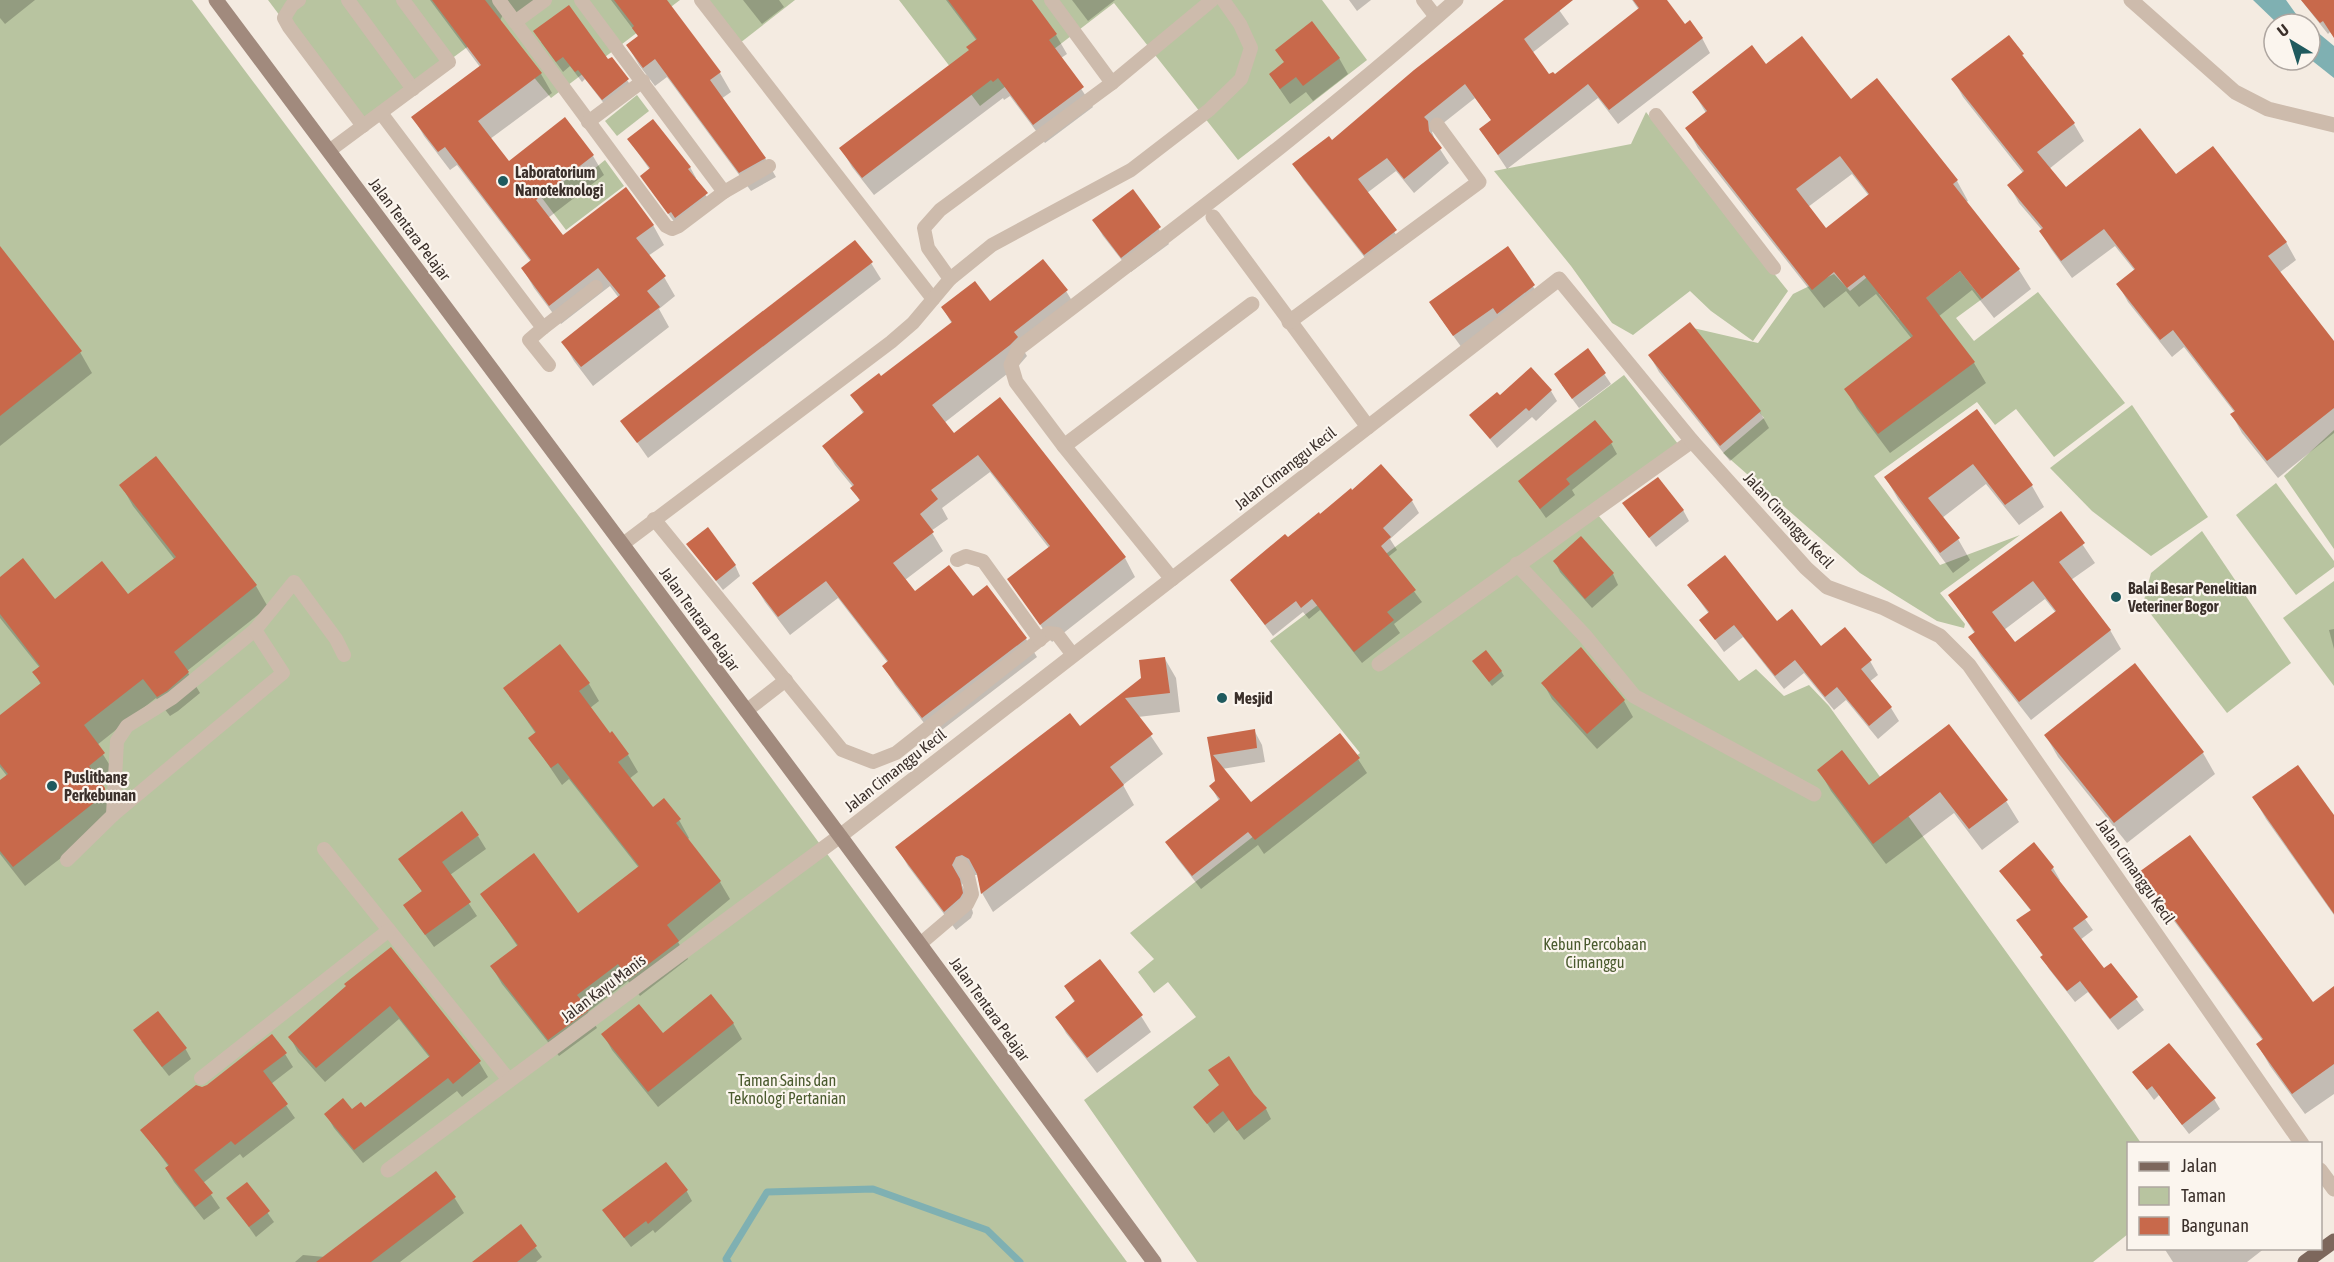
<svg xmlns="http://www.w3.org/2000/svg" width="2334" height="1262" font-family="'Asap Condensed',sans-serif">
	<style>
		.green { fill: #b8c4a0 }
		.water { fill: #7fb0b2 }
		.shadow { fill: #0003; fill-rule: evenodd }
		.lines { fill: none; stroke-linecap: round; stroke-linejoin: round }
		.stream { stroke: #7fb0b2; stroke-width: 7 }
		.building { fill: #c8694b; fill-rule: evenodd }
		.lane { stroke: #cdbbac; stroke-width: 14 }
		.street { stroke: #cdbbac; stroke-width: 15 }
		.secondary { stroke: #a18a7d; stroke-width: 15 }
		.primary { stroke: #7d675c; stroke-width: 15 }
		.poi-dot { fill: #1f5a5e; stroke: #fbf5ee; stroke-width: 2 }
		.labels { text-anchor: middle; stroke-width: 4.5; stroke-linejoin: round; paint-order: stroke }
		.poi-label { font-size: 16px; font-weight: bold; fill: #3b302b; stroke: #fbf5ee; text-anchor: start }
		.street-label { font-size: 16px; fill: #3b302b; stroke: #fbf5ee }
		.park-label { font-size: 16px; fill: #4a5a2e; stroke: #fbf5ee }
	</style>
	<rect width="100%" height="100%" fill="#f4ebe1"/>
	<!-- green -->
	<g class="green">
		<polygon points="0,0 192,0 581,519 1127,1262 0,1262"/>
		<polygon points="268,0 680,0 551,98 493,28 362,125"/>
		<polygon points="706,0 795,0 740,43"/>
		<polygon points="899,0 1322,0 1367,60 1238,160 1114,3 980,106"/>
		<polygon points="637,95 649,111 617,136 605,121"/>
		<polygon points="1646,112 1788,291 1753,341 1711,311 1690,291 1633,335 1612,323 1571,266 1494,171 1631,144"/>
		<polygon points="605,160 624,186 566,230 542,198 583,167 588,174"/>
		<polygon points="1930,226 1941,241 1879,294 1899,319 1960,271 1982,299 1956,318 1974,341 2038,292 2125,403 2054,457 2016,409 1995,425 1977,402 1874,476 1940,565 2020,535 1940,593 1965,624 1964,628 1937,621 1860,573 1723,453 1764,418 1693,328 1758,343 1793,294 1834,274 1850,291"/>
		<polygon points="1624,375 1682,449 1598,515 1739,681 1756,669 1784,696 1809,685 1829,706 2066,1035 2141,1143 2128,1144 2128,1234 2093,1262 1197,1262 1084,1100 1196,1017 1168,982 1154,993 1138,972 1154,959 1130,933 1360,753 1270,641"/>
		<polygon points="2132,405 2208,517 2151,556 2092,511 2050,468"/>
		<polygon points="2334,430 2334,549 2284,476"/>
		<polygon points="2276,483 2334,561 2334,567 2296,595 2236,515"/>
		<polygon points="2202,531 2291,663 2227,713 2143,604 2151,573"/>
		<polygon points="2334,581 2334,686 2283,618"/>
	</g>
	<!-- water -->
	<g class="water">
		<polygon points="2253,0 2286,0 2296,14 2308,24 2278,24"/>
		<polygon points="2310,26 2334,46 2334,78 2310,59"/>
	</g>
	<!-- shadow -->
	<g class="shadow">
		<polygon points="0,0 35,0 5,24 0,18"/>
		<polygon points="430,0 546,0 522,18 504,12 500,21 541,74 552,93 490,139 508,163 565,119 593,156 604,175 548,218 563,237 653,225 664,245 648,256 664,277 675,296 659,309 669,327 593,386 574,361 563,342 619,298 610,286 561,324 534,288 523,269 531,262 457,165 450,170 424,136 413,117 480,67"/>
		<polygon points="611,0 664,0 720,73 731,92 721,99 765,158 776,177 751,191 667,77 655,86 639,65 628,46 639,37"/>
		<polygon points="743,0 779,0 784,7 762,24"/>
		<polygon points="946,0 1029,0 1056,35 1067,54 1061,58 1093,107 1045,143 1010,96 1004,100 1003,98 874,195 852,167 841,148 970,51 977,41"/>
		<polygon points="1072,0 1115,0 1088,21"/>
		<polygon points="1349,0 1371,0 1357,11"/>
		<polygon points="1506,0 1552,0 1569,24 1532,53 1549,76 1554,76 1639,10 1632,0 1665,0 1685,26 1702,38 1710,53 1618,124 1598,98 1507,169 1481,130 1492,121 1475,98 1432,132 1436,143 1449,163 1414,193 1396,171 1367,193 1404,246 1373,268 1303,179 1294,164 1331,142"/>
		<polygon points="2301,0 2334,0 2334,37 2330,32 2328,34"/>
		<polygon points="2009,37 2074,124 2084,141 2049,169 2066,189 2176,176 2286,242 2296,260 2279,273 2334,344 2334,433 2278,478 2242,433 2232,415 2235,413 2184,347 2172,357 2128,302 2118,284 2135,271 2115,246 2072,278 2051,249 2041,232 2042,230 2019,203 2009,185 2023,173 1963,97 1953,79"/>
		<polygon points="541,42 608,61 612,59 634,90 609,110 585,79 582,82 570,66 563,72"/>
		<polygon points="1277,50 1339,58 1348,74 1313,101 1306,92 1290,104 1270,75 1285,63"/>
		<path d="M1766,66L1851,101L1877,80L1957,181L1968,201L1966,202L2019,270L2031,289L1994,318L1972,290L1938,317L1974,363L1986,383L1890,453L1857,409L1846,389L1912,339L1876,294L1859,307L1846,291L1824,308L1698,148L1687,128L1706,113L1694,93ZM1852,174L1869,196L1826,230L1808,207Z"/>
		<polygon points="629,140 690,167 696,178 694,179 712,204 675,223 648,186 650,170"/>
		<polygon points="1133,192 1169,244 1131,272 1103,236 1094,221"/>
		<polygon points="0,248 80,352 92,373 0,446"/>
		<polygon points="1507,248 1542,300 1462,348 1439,316"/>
		<polygon points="871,263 881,279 648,458 622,421"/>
		<polygon points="1066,291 1077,309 1024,351 1027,356 1020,364 944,423 953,435 1000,399 1125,558 1135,577 1052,642 1009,579 1049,548 990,472 942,508 948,519 931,531 943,551 905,580 915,593 973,598 1026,639 1037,657 934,736 895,685 884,666 888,663 838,598 790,635 765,602 754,584 860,502 853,487 835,465 824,446 864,415 852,395 881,378 952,324 943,308"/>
		<polygon points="1690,324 1760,412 1769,428 1730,461 1659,372 1650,356"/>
		<polygon points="1588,350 1611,384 1579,408 1562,385"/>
		<polygon points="1551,391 1557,401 1536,421 1532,417 1497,448 1471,415 1500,397"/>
		<polygon points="1977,411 2032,486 2044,507 2019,525 1986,484 1942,518 1958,539 1970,560 1953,573 1898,499 1886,478"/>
		<polygon points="1611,443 1617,454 1572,490 1575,495 1546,518 1520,481"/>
		<polygon points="155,458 256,586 268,607 187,671 200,693 178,711 170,716 156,698 97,745 116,775 102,786 117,810 116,815 25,886 0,854 0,782 7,776 0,767 0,717 41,685 34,672 40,668 0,618 0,578 54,601 128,596 175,560 133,506 121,485"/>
		<polygon points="1412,501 1419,513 1390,539 1397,550 1388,557 1422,602 1394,624 1400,633 1362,663 1320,610 1309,619 1303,612 1273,636 1232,581 1320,516"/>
		<polygon points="1624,504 1683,510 1689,521 1656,547"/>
		<path d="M2061,513L2095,563L2071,580L2110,630L2121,649L2031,720L1981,656L1970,638L1975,634L1950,595ZM2045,599L2056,613L2015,645L2004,630Z"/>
		<polygon points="688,545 735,565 740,576 723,590"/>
		<polygon points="1555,561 1613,574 1618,585 1592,608 1560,572"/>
		<polygon points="1689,586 1777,623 1821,648 1870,661 1878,675 1869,682 1891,708 1899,721 1878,739 1846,700 1834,710 1804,673 1784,689 1743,637 1724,652 1701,620 1709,614"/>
		<polygon points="2334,629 2334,649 2329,630"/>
		<polygon points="1581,649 1624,701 1633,717 1597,749 1552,699 1543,683"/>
		<polygon points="1165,659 1176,678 1180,712 1138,717 1163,754 1123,785 1134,805 993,912 982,893 977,875 968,875 962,885 970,901 973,913 971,918 956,930 908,866 897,847 1079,728 1143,679"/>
		<polygon points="2134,665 2203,753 2215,774 2127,843 2058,757 2046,736"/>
		<polygon points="1477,666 1501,671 1504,676 1492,686"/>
		<polygon points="589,684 599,701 590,708 610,735 628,755 638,772 629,779 653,809 664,800 679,820 689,838 687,840 720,882 730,899 678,942 688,959 640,996 628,981 588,1012 597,1028 559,1056 502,984 492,967 518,947 482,894 578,915 639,868 569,779 562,785 530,738 536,734 505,688"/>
		<polygon points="1949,726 2006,801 2019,822 1982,850 1954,813 1886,864 1831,791 1819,770 1868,787"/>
		<polygon points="1254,730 1262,745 1265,762 1222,769 1251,804 1358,759 1367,773 1264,854 1258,845 1201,889 1176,857 1167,842 1219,801 1211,786 1216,782 1209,738"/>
		<polygon points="2254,798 2334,818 2334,915 2266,819"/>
		<polygon points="478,836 486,849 450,875 477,916 434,947 413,918 423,893 400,859"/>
		<polygon points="2034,844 2053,868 2060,880 2058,882 2093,930 2080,940 2104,970 2111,965 2144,1010 2118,1030 2088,992 2075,1002 2049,969 2042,957 2043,956 2018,921 2031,911 2001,871"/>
		<polygon points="2141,872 2313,1004 2334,988 2334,1094 2305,1114 2270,1066 2258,1045 2263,1041 2154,894"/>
		<polygon points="391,949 479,1062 488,1077 462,1097 457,1091 363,1163 334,1128 326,1114 365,1109 430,1058 399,1019 325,1082 298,1052 290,1037"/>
		<polygon points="1066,987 1141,1016 1151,1032 1097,1073 1066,1033 1057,1017 1075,1003"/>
		<polygon points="733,1023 742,1039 658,1107 612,1050 603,1034 663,1035"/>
		<polygon points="141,1041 185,1048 191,1059 169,1076"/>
		<polygon points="285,1054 293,1067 271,1084 295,1118 243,1158 240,1154 203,1183 220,1208 204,1220 174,1182 166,1169 169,1167 142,1130 202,1089"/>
		<polygon points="2134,1073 2214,1099 2220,1109 2189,1134 2159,1095 2154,1100"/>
		<polygon points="1195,1107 1266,1109 1271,1119 1244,1140 1229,1120 1214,1133"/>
		<polygon points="247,1184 274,1222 256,1237 228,1198"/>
		<polygon points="686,1190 692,1201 655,1233 653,1230 631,1247 604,1211"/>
		<polygon points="454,1197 464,1213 400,1262 295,1262 303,1255 325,1257"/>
		<polygon points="520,1226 542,1257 536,1262 476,1262"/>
		<polygon points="2164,1248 2265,1248 2247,1262 2173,1262"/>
	</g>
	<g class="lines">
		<!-- stream -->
		<polyline class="stream" points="728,1262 726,1259 767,1192 873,1189 987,1230 1020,1262"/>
	</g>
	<!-- building -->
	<g class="building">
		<polygon points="432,0 485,0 542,73 478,121 509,161 565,117 594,155 536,200 563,235 626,187 654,225 636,238 666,276 647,291 660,307 581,367 561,342 620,295 598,268 549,306 521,268 531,260 445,147 438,152 411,117 481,65"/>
		<polygon points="614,0 667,0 721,72 710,80 766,158 739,173 655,59 643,68 626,45 638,36 632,28 634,26"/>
		<polygon points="948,0 1032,0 1057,34 1049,40 1084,87 1033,125 998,78 993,82 991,80 862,178 839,148 969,50 966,47 977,39"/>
		<polygon points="1504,0 1573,0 1524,39 1549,74 1553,72 1555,74 1639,8 1633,0 1667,0 1685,24 1690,20 1703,38 1609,110 1588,84 1498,155 1479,129 1491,120 1465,84 1424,117 1428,121 1429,131 1442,148 1404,179 1387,158 1358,179 1397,230 1364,255 1292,164 1329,136 1332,140 1414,70"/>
		<polygon points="2301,0 2334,0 2334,38 2323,21 2320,23"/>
		<polygon points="569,5 608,59 612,57 629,79 602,100 578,70 575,72 563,57 556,62 533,31"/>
		<polygon points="1312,21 1340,58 1303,86 1296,77 1280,89 1269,74 1284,62 1275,50"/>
		<polygon points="2009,35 2024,54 2022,55 2075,123 2037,152 2066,187 2140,128 2176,174 2213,146 2287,242 2268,256 2334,341 2334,408 2267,461 2230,414 2235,411 2173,330 2160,340 2116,284 2135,269 2104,229 2061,261 2039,231 2043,228 2007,185 2024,171 1951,79"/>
		<path d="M1802,36L1851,99L1877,78L1958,180L1953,184L2020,269L1982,299L1960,271L1926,298L1975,362L1878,434L1844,389L1913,336L1864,275L1847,288L1834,272L1812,290L1685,128L1707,111L1692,92L1752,45L1766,64ZM1840,156L1869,194L1826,228L1796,189Z"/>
		<polygon points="653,119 691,167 688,169 708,193 675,218 671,212 668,214 640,176 650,168 627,139"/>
		<polygon points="1133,189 1161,227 1121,258 1092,220"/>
		<polygon points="855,240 873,262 637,443 620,421"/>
		<polygon points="0,246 82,351 0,416"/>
		<polygon points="1508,246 1535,285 1497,314 1493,308 1453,336 1429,302"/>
		<polygon points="1043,259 1068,290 1014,332 1018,337 1010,345 932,405 954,433 1000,397 1126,557 1040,625 1007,579 1050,546 978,455 931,490 938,499 920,514 934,532 893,563 915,591 949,565 973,596 987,585 1027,638 922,718 882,666 888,661 826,581 778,617 752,583 860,500 850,488 854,485 822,446 864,412 850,395 879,373 881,376 952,322 941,307 975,281 990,301"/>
		<polygon points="1690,322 1761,411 1720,446 1648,355"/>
		<polygon points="1588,348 1606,373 1572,399 1554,374"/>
		<polygon points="1531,367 1552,390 1529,411 1526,408 1490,439 1469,415 1497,392 1500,395"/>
		<polygon points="1977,409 2033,485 2005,505 1973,464 1928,498 1960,538 1940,553 1884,477"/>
		<polygon points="1595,420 1613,442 1566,479 1570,484 1540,509 1518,481"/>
		<polygon points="156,456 257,585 174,652 189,672 167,691 157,697 143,679 84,725 105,753 89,766 105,788 105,794 13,867 0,851 0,780 8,774 0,764 0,715 41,683 32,672 40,666 0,614 0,577 23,558 55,599 102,561 128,594 176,557 119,485"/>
		<polygon points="1381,464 1413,500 1383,528 1391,537 1381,546 1416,590 1387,612 1394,620 1354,652 1312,599 1301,608 1296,601 1265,625 1230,580 1285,534 1288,537 1319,512 1320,514 1351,488 1352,490"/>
		<polygon points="1658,477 1684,510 1649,538 1622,503"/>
		<path d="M2061,511L2085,543L2059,562L2111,630L2019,702L1968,637L1975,632L1948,595ZM2033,581L2056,611L2015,642L1992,612Z"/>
		<polygon points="708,527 736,565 716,581 686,544"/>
		<polygon points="1581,536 1614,573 1585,599 1553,561"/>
		<polygon points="1725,555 1777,621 1792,609 1821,646 1845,627 1872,660 1861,669 1892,707 1869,726 1837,687 1825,697 1795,660 1775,676 1734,625 1715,640 1699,620 1709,612 1687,585"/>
		<polygon points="560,644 590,683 579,691 610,733 612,731 629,754 618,762 653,807 664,798 681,819 676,823 721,881 667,925 679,941 629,979 618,964 577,995 589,1010 548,1040 490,966 518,945 480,894 534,853 578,913 639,866 558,763 551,768 528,738 536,732 503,688"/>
		<polygon points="1581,647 1625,700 1587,734 1541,683"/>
		<polygon points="1486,650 1502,671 1489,682 1472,661"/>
		<polygon points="1165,657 1170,693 1125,698 1153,734 1110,767 1124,785 981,894 977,874 969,859 962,855 956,857 952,865 960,879 963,893 960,898 944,912 895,847 1070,713 1080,726 1141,678 1139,660"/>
		<polygon points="2135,663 2204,752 2114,823 2044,735"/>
		<polygon points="1949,724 2008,800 1969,829 1940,792 1873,844 1817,770 1842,750 1869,785"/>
		<polygon points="1255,729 1257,748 1213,755 1251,802 1340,733 1360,758 1255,840 1248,832 1192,876 1165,842 1220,799 1209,786 1215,781 1207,737"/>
		<polygon points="2298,765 2334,815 2334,914 2252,797"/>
		<polygon points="462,811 479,835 442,862 471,902 425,935 403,905 422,891 398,859"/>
		<polygon points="2190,835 2313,1002 2334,986 2334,1064 2292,1094 2256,1044 2263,1039 2139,872"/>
		<polygon points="2034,842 2054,867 2051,870 2088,917 2073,928 2104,968 2111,963 2138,997 2110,1019 2080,981 2067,991 2040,957 2043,955 2016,920 2031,910 1999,871"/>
		<polygon points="391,947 481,1061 453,1084 448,1078 354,1150 324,1114 343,1098 352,1109 361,1102 365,1107 430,1056 390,1006 316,1068 288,1037 346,986 344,984"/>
		<polygon points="1100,959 1143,1015 1087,1058 1055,1017 1075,1001 1064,986"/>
		<polygon points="711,994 734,1023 648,1092 601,1034 639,1004 663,1033"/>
		<polygon points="158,1011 187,1048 162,1067 133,1030"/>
		<polygon points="272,1034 287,1053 263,1071 288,1104 235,1145 231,1141 194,1170 213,1193 195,1207 165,1168 169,1165 140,1130 196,1085 202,1087 207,1085"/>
		<polygon points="2169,1043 2216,1098 2182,1125 2152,1086 2147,1090 2132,1072"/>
		<polygon points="1229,1056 1254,1094 1267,1108 1237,1131 1223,1111 1207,1124 1193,1107 1219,1085 1208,1070"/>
		<polygon points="666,1162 688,1190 648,1224 646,1221 624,1238 602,1210"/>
		<polygon points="436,1171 456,1197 371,1262 316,1262"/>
		<polygon points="247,1182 270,1211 249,1227 226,1198"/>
		<polygon points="521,1224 537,1246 517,1262 472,1262"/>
	</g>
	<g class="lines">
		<!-- lane -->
		<g class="lane">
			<polyline points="299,0 292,5 284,18 289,27 363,126"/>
			<polyline points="348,0 413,89"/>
			<polyline points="499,0 666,226 672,229 679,226 724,192 581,0"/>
			<polyline points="701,0 933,299"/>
			<polyline points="1051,0 1112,83"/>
			<polyline points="1423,0 1436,17"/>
			<polyline points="515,22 545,0"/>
			<polyline points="381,113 543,328 529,340 549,365"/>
			<polyline points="1656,115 1774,268"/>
			<polyline points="588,122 643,81"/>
			<polyline points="329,151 449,62 403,0"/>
			<polyline points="724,192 769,166"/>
			<polyline points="950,279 928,248 924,228 940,210 1112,83 1212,0"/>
			<polyline points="543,328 596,287"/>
			<polyline points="654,519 842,750 873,762 896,753 1048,633 1057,634 1073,655"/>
			<polyline points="623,544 891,342 913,323 950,279 992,245 1131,170 1209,110 1241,79 1251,48 1240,24 1223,0"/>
			<polyline points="957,560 966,556 983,561 1040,640"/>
			<polyline points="746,711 786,680"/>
			<polyline points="113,815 117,741 127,726 172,698 255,630"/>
			<polyline points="324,849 509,1080"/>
			<polyline points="67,860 113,815 283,673 255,630 294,582 336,639 344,655"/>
			<polyline points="920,944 967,904 972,894 968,876 961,864"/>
			<polyline points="201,1078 389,930"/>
		</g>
		<!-- street -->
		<g class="street">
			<polyline points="2131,0 2235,92 2268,109 2334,125"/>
			<polyline points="1213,217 1368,427"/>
			<polyline points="1289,322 1479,182 1437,125"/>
			<polyline points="1064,446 1252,304"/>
			<polyline points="1517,564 1585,636 1634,696 1814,794"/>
			<path d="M1172,579L1064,446L1016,382L1011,365L1019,348C1166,235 1317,124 1456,0"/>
			<polyline points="1379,664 1692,441"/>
			<polyline points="388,1170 840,836 1559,279 1692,441 1806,568 1827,587 1884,608 1940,636 1969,665 2302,1144"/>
			<polyline points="2320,1170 2334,1189"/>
		</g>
		<!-- secondary -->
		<polyline class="secondary" points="216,0 840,836 1154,1262"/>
		<!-- primary -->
		<polyline class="primary" points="2305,1262 2334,1241"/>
	</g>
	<!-- markers -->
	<g class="poi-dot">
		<circle cx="503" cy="181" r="6"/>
		<circle cx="2116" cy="597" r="6"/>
		<circle cx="1222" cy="698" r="6"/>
		<circle cx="52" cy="786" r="6"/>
	</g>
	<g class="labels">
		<!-- poi labels -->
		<g class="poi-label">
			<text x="515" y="178">Laboratorium<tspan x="515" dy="18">Nanoteknologi</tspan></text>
			<text x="2128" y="594">Balai Besar Penelitian<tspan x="2128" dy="18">Veteriner Bogor</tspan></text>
			<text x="1234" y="704">Mesjid</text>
			<text x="64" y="783">Puslitbang<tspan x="64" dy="18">Perkebunan</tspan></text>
		</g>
		<!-- street labels -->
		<g class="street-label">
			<text transform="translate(410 229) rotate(53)" y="6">Jalan Tentara Pelajar</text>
			<text transform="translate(1285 468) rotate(-38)" y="6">Jalan Cimanggu Kecil</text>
			<text transform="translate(1789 520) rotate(47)" y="6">Jalan Cimanggu Kecil</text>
			<text transform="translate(700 619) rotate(54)" y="6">Jalan Tentara Pelajar</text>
			<text transform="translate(895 770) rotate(-38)" y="6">Jalan Cimanggu Kecil</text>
			<text transform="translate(2136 871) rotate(55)" y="6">Jalan Cimanggu Kecil</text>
			<text transform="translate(603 988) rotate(-37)" y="6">Jalan Kayu Manis</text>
			<text transform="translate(990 1009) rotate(54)" y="6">Jalan Tentara Pelajar</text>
		</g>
		<!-- park labels -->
		<g class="park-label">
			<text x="1595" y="950">Kebun Percobaan<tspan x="1595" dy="18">Cimanggu</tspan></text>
			<text x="787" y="1086">Taman Sains dan<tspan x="787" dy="18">Teknologi Pertanian</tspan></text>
		</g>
	</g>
	<!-- legend -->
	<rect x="2127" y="1142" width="195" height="108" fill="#fbf5ee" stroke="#aea6a0" stroke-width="1.5"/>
	<rect x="2139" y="1162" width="30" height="9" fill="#7d675c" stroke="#aea6a0" stroke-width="1.5"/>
	<text x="2181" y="1172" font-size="18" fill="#3b302b">Jalan</text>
	<rect x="2139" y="1187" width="30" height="18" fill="#b8c4a0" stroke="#aea6a0" stroke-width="1.5"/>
	<text x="2181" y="1202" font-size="18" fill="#3b302b">Taman</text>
	<rect x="2139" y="1217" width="30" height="18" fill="#c8694b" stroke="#aea6a0" stroke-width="1.5"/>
	<text x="2181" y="1232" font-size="18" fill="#3b302b">Bangunan</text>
	<!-- north arrow -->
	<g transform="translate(2292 42) rotate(322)"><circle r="28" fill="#fbf5ee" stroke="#aea6a0" stroke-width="1.5"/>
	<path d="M0-4.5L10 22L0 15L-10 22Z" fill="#1f5a5e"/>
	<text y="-9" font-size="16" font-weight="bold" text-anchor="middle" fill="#3b302b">U</text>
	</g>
</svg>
